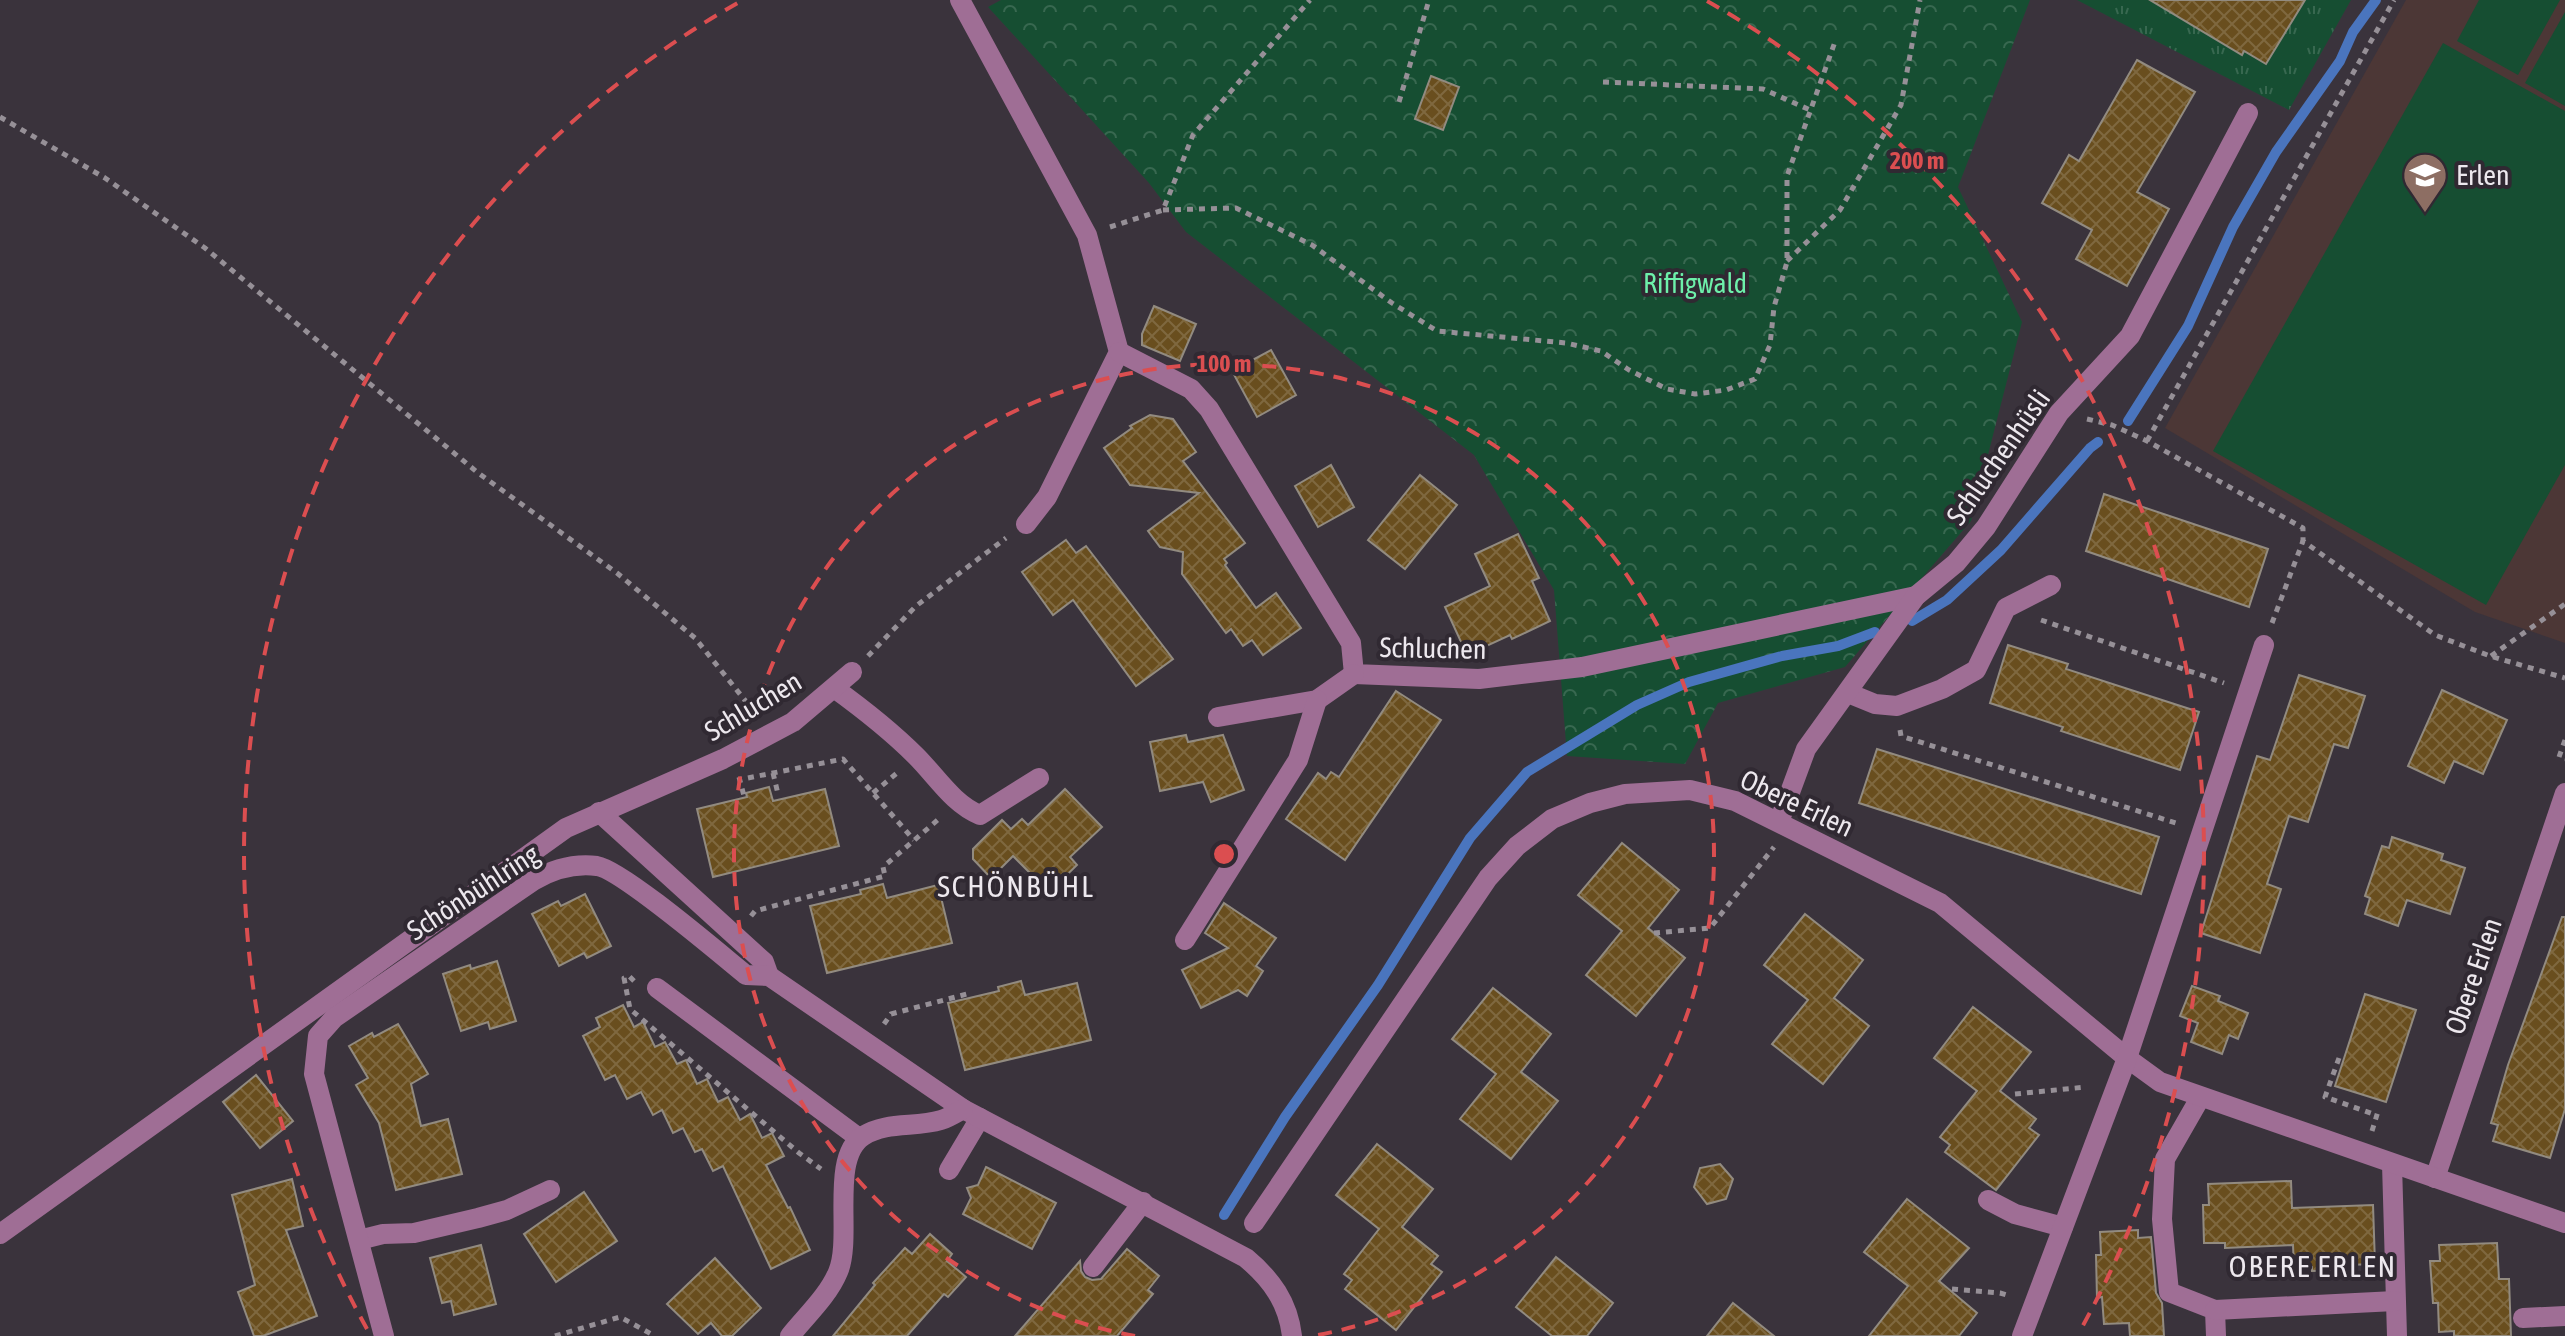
<svg xmlns="http://www.w3.org/2000/svg" width="2565" height="1336" font-family="'Asap Condensed',sans-serif">
	<style>
		.education { fill: #4c3736 }
		.grass { fill: url(#grass-tufts) }
		.forest { fill: url(#forest-crowns) }
		.pitch { fill: #164e32 }
		.lines { fill: none; stroke-linecap: round; stroke-linejoin: round }
		.stream { stroke: #4a75be; stroke-width: 10 }
		.building { fill: url(#building-cross-hatch); stroke: #928b80; stroke-width: 2 }
		.path { stroke: #969097; stroke-width: 5; stroke-dasharray: 6 6; stroke-linecap: butt }
		.minor { stroke: #9f6e95; stroke-width: 20 }
		.ring { fill: none; stroke: #db4e50; stroke-width: 4; stroke-dasharray: 14 10 }
		.labels { text-anchor: middle; stroke-width: 8; stroke-linejoin: round; paint-order: stroke }
		.poi-label { font-size: 28px; fill: #ede8ee; stroke: #302932; text-anchor: start }
		.park-label { font-size: 28px; fill: #6df0aa; stroke: #302932 }
		.street-label { font-size: 28px; fill: #ede8ee; stroke: #302932 }
		.neighbourhood-label { font-size: 30px; letter-spacing: 2px; fill: #ede8ee; stroke: #302932 }
		.centre { fill: #db4e50; stroke: #302932; stroke-width: 4 }
		.ring-label { font-size: 24px; text-anchor: middle; font-weight: bold; fill: #db4e50; stroke: #302932; stroke-width: 8; stroke-linejoin: round; paint-order: stroke }
	</style>
	<defs>
		<pattern id="grass-tufts" width="24" height="20" patternUnits="userSpaceOnUse" patternTransform="scale(2)"><rect width="24" height="20" fill="#164e32"/><path d="M3 7l-1-3M5 7V3M7 7l1-3M15 17l-1-3M17 17v-4M19 17l1-3" fill="none" stroke="#386850"/></pattern>
		<pattern id="forest-crowns" width="20" height="18" patternUnits="userSpaceOnUse" patternTransform="scale(2)"><rect width="20" height="18" fill="#164e32"/><path d="M2 6a3 3 0 1 1 6 0M12 15a3 3 0 1 1 6 0" fill="none" stroke="#386850"/></pattern>
		<pattern id="building-cross-hatch" width="8" height="8" patternUnits="userSpaceOnUse" patternTransform="scale(2)"><rect width="8" height="8" fill="#694e1e"/><path d="M0 0l8 8M0 8l8-8" fill="none" stroke="#7f683f"/></pattern>
	</defs>
	<rect width="100%" height="100%" fill="#3a333c"/>
	<!-- education -->
	<polygon class="education" points="2406,0 2565,0 2565,643 2475,612 2165,428"/>
	<!-- grass -->
	<polygon class="grass" points="2077,0 2351,0 2289,110"/>
	<!-- forest -->
	<polygon class="forest" points="1001,0 2030,0 1958,187 2022,322 1971,521 1845,667 1718,703 1685,764 1567,756 1554,590 1474,455 1186,232 1149,183 988,7"/>
	<!-- pitch -->
	<g class="pitch">
		<polygon points="2479,0 2560,0 2518,75 2457,41"/>
		<polygon points="2565,12 2565,106 2525,83"/>
		<polygon points="2443,43 2565,111 2565,465 2486,605 2213,451"/>
	</g>
	<g class="lines">
		<!-- stream -->
		<g class="stream">
			<polyline points="2128,421 2188,326 2233,227 2276,152 2340,61 2353,32 2376,0"/>
			<polyline points="1912,621 1947,600 2001,550 2090,448 2098,442"/>
			<polyline points="1224,1215 1285,1117 1378,985 1470,838 1527,772 1637,705 1689,682 1782,656 1838,646 1875,632"/>
		</g>
	</g>
	<!-- building -->
	<g class="building">
		<polygon points="2150,0 2305,0 2266,64 2244,51 2242,55"/>
		<polygon points="2137,60 2195,92 2137,192 2169,209 2127,286 2076,259 2092,230 2042,203 2069,155 2079,161"/>
		<polygon points="1431,76 1459,87 1443,130 1415,119"/>
		<polygon points="1154,306 1196,324 1180,361 1142,345 1142,334"/>
		<polygon points="1271,350 1296,395 1257,417 1232,371"/>
		<polygon points="1150,415 1173,419 1196,452 1183,461 1245,543 1224,559 1227,563 1225,565 1256,608 1276,593 1301,628 1263,655 1252,640 1243,646 1231,629 1226,633 1182,574 1183,552 1160,547 1148,531 1199,493 1130,485 1104,448 1132,428 1130,426"/>
		<polygon points="1331,465 1354,507 1318,527 1295,486"/>
		<polygon points="1420,475 1457,505 1405,569 1368,540"/>
		<polygon points="2104,494 2268,549 2249,607 2086,551"/>
		<polygon points="1518,534 1539,578 1532,581 1550,621 1512,639 1510,635 1467,655 1445,607 1490,586 1475,554"/>
		<polygon points="1066,540 1076,553 1086,546 1173,659 1136,686 1073,600 1053,615 1022,572"/>
		<polygon points="2008,645 2068,664 2066,669 2199,712 2180,770 2061,731 2063,727 1990,703"/>
		<polygon points="2299,675 2365,696 2348,748 2334,744 2308,822 2289,816 2267,884 2281,889 2260,953 2201,933 2257,756 2270,760"/>
		<polygon points="2442,690 2507,720 2483,774 2454,761 2444,783 2408,766"/>
		<polygon points="1396,691 1441,720 1345,860 1286,819 1318,773 1326,779 1331,772 1339,777"/>
		<polygon points="1186,735 1188,742 1223,735 1244,790 1211,802 1203,782 1160,791 1150,742"/>
		<polygon points="1877,749 2159,837 2141,894 1859,803"/>
		<polygon points="769,787 773,801 825,789 839,846 713,877 697,809 747,797 746,793"/>
		<polygon points="1065,789 1102,827 1070,857 1077,865 1049,892 1013,856 991,878 973,859 973,849 1002,820 1011,829 1022,819 1028,825"/>
		<polygon points="2392,837 2443,854 2441,860 2465,868 2450,914 2407,900 2398,926 2365,914 2370,898 2365,896 2382,846 2389,848"/>
		<polygon points="1622,843 1679,890 1648,928 1685,958 1636,1016 1586,975 1622,931 1578,895"/>
		<polygon points="883,884 887,898 938,885 952,943 827,973 810,906 861,894 860,890"/>
		<polygon points="585,894 611,946 587,958 584,953 559,966 532,914 558,901 561,906"/>
		<polygon points="1224,903 1276,938 1256,966 1263,971 1247,996 1238,990 1201,1008 1182,970 1228,948 1205,933"/>
		<polygon points="1805,914 1863,960 1834,998 1869,1026 1823,1084 1772,1044 1808,1000 1764,965"/>
		<polygon points="2562,917 2565,917 2565,1109 2550,1158 2493,1141 2498,1125 2491,1123 2508,1065"/>
		<polygon points="497,961 516,1021 490,1029 488,1022 461,1031 443,974 470,965 471,969"/>
		<polygon points="1021,981 1025,995 1077,983 1091,1040 965,1070 948,1003 999,991 998,987"/>
		<polygon points="2192,986 2220,996 2218,1001 2248,1013 2238,1039 2229,1035 2222,1054 2191,1042 2198,1023 2180,1016"/>
		<polygon points="1493,988 1551,1034 1521,1072 1558,1101 1511,1159 1460,1119 1496,1074 1452,1039"/>
		<polygon points="2365,994 2416,1010 2386,1102 2335,1086"/>
		<polygon points="623,1005 634,1027 643,1022 655,1047 665,1042 677,1064 686,1060 697,1084 707,1079 718,1102 728,1097 740,1120 750,1114 762,1138 772,1133 784,1156 766,1165 788,1208 790,1207 810,1250 771,1269 723,1166 713,1171 702,1149 695,1152 683,1128 673,1133 662,1110 653,1115 641,1092 627,1099 615,1075 605,1080 583,1036 600,1027 596,1018"/>
		<polygon points="1973,1007 2031,1052 2000,1091 2036,1119 2029,1128 2039,1135 1996,1190 1945,1152 1950,1145 1940,1137 1977,1091 1934,1058"/>
		<polygon points="398,1024 428,1074 411,1084 421,1126 448,1119 462,1174 396,1190 379,1123 356,1085 368,1078 349,1046 372,1033 374,1037"/>
		<polygon points="256,1075 293,1121 260,1148 223,1102"/>
		<polygon points="1377,1144 1433,1189 1402,1227 1438,1256 1431,1264 1442,1272 1396,1330 1345,1289 1352,1280 1344,1274 1379,1229 1336,1195"/>
		<polygon points="1720,1164 1733,1179 1726,1199 1707,1204 1694,1187 1700,1168"/>
		<polygon points="986,1167 1056,1203 1032,1249 963,1214 971,1198 967,1188 978,1185"/>
		<polygon points="292,1179 303,1226 286,1230 317,1316 263,1336 254,1336 238,1292 255,1285 232,1195"/>
		<polygon points="2291,1181 2292,1208 2373,1205 2375,1264 2347,1265 2348,1270 2312,1271 2312,1267 2294,1268 2293,1245 2225,1248 2225,1243 2204,1243 2203,1205 2209,1205 2208,1184"/>
		<polygon points="584,1192 617,1241 556,1282 524,1234"/>
		<polygon points="1907,1199 1969,1248 1939,1281 1977,1313 1959,1336 1869,1336 1908,1286 1864,1252"/>
		<polygon points="2138,1230 2138,1238 2151,1237 2156,1293 2162,1303 2164,1336 2130,1336 2129,1323 2104,1324 2102,1297 2097,1298 2096,1255 2101,1255 2100,1232"/>
		<polygon points="930,1234 952,1254 947,1261 966,1277 948,1297 944,1294 907,1336 833,1336 875,1285 873,1283 905,1248 912,1254"/>
		<polygon points="2497,1243 2499,1279 2509,1279 2511,1336 2454,1336 2454,1331 2439,1332 2438,1303 2433,1303 2430,1261 2440,1261 2439,1245"/>
		<polygon points="481,1245 496,1304 454,1315 451,1301 442,1303 430,1258"/>
		<polygon points="1127,1249 1159,1276 1148,1290 1153,1294 1117,1336 1015,1336 1080,1261 1081,1271 1085,1277 1092,1280 1101,1279"/>
		<polygon points="1556,1257 1613,1303 1587,1336 1552,1336 1516,1307"/>
		<polygon points="715,1258 761,1308 732,1336 722,1336 711,1323 698,1334 667,1304"/>
		<polygon points="1733,1303 1774,1336 1707,1336"/>
	</g>
	<g class="lines">
		<!-- path -->
		<g class="path">
			<polyline points="1603,82 1763,89 1810,110"/>
			<polyline points="1399,102 1429,0"/>
			<polyline points="0,117 105,178 205,248 477,472 617,573 695,638 756,714"/>
			<polyline points="1163,210 1236,208 1312,245 1392,303 1437,331 1566,343 1601,351 1629,370 1667,389 1695,394 1726,390 1755,379 1770,345 1774,307 1787,262 1787,176 1836,39"/>
			<polyline points="1110,227 1163,210 1193,135 1310,0"/>
			<polyline points="1787,261 1840,210 1901,105 1920,0"/>
			<polyline points="2087,419 2112,425 2147,441 2303,528 2303,541 2435,635 2490,656 2565,678"/>
			<polyline points="2147,441 2394,0"/>
			<polyline points="2041,620 2224,683"/>
			<polyline points="2272,623 2303,541"/>
			<polyline points="868,656 916,606 1006,538"/>
			<polyline points="2491,656 2565,604"/>
			<polyline points="1900,730 1901,736 2179,824"/>
			<polyline points="2565,740 2559,757 2565,759"/>
			<polyline points="773,773 778,794"/>
			<polyline points="739,777 744,796"/>
			<polyline points="748,778 843,759 914,840"/>
			<polyline points="873,793 897,773"/>
			<polyline points="751,916 755,911 885,876 883,867 940,818"/>
			<polyline points="1654,933 1710,928 1774,847"/>
			<polyline points="634,981 629,976 624,978 630,1009 799,1153 821,1169"/>
			<polyline points="884,1024 891,1014 967,994"/>
			<polyline points="2339,1058 2325,1097 2376,1115"/>
			<polyline points="2015,1094 2086,1087"/>
			<polyline points="2372,1131 2379,1108"/>
			<polyline points="1952,1289 2000,1293 2010,1296"/>
			<polyline points="555,1336 620,1317 655,1336"/>
		</g>
		<!-- minor -->
		<g class="minor">
			<polyline points="960,0 1087,235 1119,352 1047,497 1026,524"/>
			<polyline points="1119,352 1191,389 1209,409 1351,643 1354,674 1479,679 1582,667 1916,596"/>
			<path d="M834,688C863,709 891,731 916,756C937,777 953,804 980,815L1039,778"/>
			<polyline points="1848,693 1875,704 1897,706 1942,689 1976,670 2006,608 2051,585"/>
			<polyline points="1218,717 1317,700 1354,674"/>
			<polyline points="599,812 764,962 769,976"/>
			<polyline points="1779,822 1806,749 1916,596 1956,563 1986,527 2059,413 2130,336 2248,113"/>
			<polyline points="1185,940 1298,760 1317,700"/>
			<polyline points="657,988 859,1138"/>
			<polyline points="2200,1098 2165,1159 2162,1219 2169,1292 2215,1310 2216,1336"/>
			<polyline points="2392,1164 2397,1336"/>
			<polyline points="949,1170 980,1118"/>
			<polyline points="2435,1178 2565,793"/>
			<polyline points="1988,1200 2015,1214 2063,1227"/>
			<polyline points="1254,1223 1488,878 1517,846 1552,819 1590,803 1625,794 1690,790 1735,801 1940,903 2127,1058 2160,1082 2565,1223"/>
			<polyline points="0,1234 566,828 723,759 793,722 852,672"/>
			<polyline points="359,1240 383,1234 414,1233 478,1218 507,1210 550,1190"/>
			<polyline points="1093,1267 1143,1202"/>
			<polyline points="2215,1310 2395,1301"/>
			<polyline points="2523,1318 2565,1316"/>
			<path d="M384,1336L314,1074L318,1036L334,1018L533,881C553,869 573,863 597,866C622,870 720,954 746,975L769,976L963,1109L1246,1258C1271,1279 1288,1302 1292,1336"/>
			<path d="M790,1336C806,1316 828,1296 838,1272C853,1237 829,1158 863,1136C887,1121 915,1128 941,1120C948,1118 956,1113 963,1109"/>
			<polyline points="2022,1336 2127,1058 2264,645"/>
		</g>
	</g>
	<!-- distance rings -->
	<g class="ring">
		<path d="M1135 1336A490 490 0 1 1 1313 1336"/>
		<path d="M367 1329A980 980 0 0 1 741 1M1707 1A980 980 0 0 1 2081 1329"/>
	</g>
	<!-- icons -->
	<defs>
		<g id="school-pin" transform="scale(2.3)"><path d="M0 17L-7.5 6A9.5 9.5 0 1 1 7.5 6Z" fill="#8d6e63" stroke="#302932"/><path d="M0-5L7-2L0 1L-7-2ZM-4 1L0 2.5L4 1V4Q0 6-4 4Z" fill="#fff"/></g>
	</defs>
	<g fill-rule="evenodd">
		<use href="#school-pin" x="2425" y="175"/>
	</g>
	<g class="labels">
		<!-- poi labels -->
		<g class="poi-label">
			<text x="2456" y="185">Erlen</text>
		</g>
		<!-- park labels -->
		<g class="park-label">
			<text x="1695" y="293">Riffigwald</text>
		</g>
		<!-- street labels -->
		<g class="street-label">
			<text transform="translate(1998 457) rotate(-55)" y="10">Schluchenhüsli</text>
			<text transform="translate(1433 648) rotate(1)" y="10">Schluchen</text>
			<text transform="translate(753 706) rotate(-31)" y="10">Schluchen</text>
			<text transform="translate(1797 803) rotate(25)" y="10">Obere Erlen</text>
			<text transform="translate(473 892) rotate(-33)" y="10">Schönbühlring</text>
			<text transform="translate(2473 976) rotate(-71)" y="10">Obere Erlen</text>
		</g>
		<!-- neighbourhood labels -->
		<g class="neighbourhood-label">
			<text x="1016" y="897">SCHÖNBÜHL</text>
			<text x="2313" y="1277">OBERE ERLEN</text>
		</g>
	</g>
	<circle cx="1224" cy="854" r="12" class="centre"/>
	<g class="ring-label">
		<text x="1917" y="169">200 m</text>
		<text x="1224" y="372">100 m</text>
	</g>
</svg>
